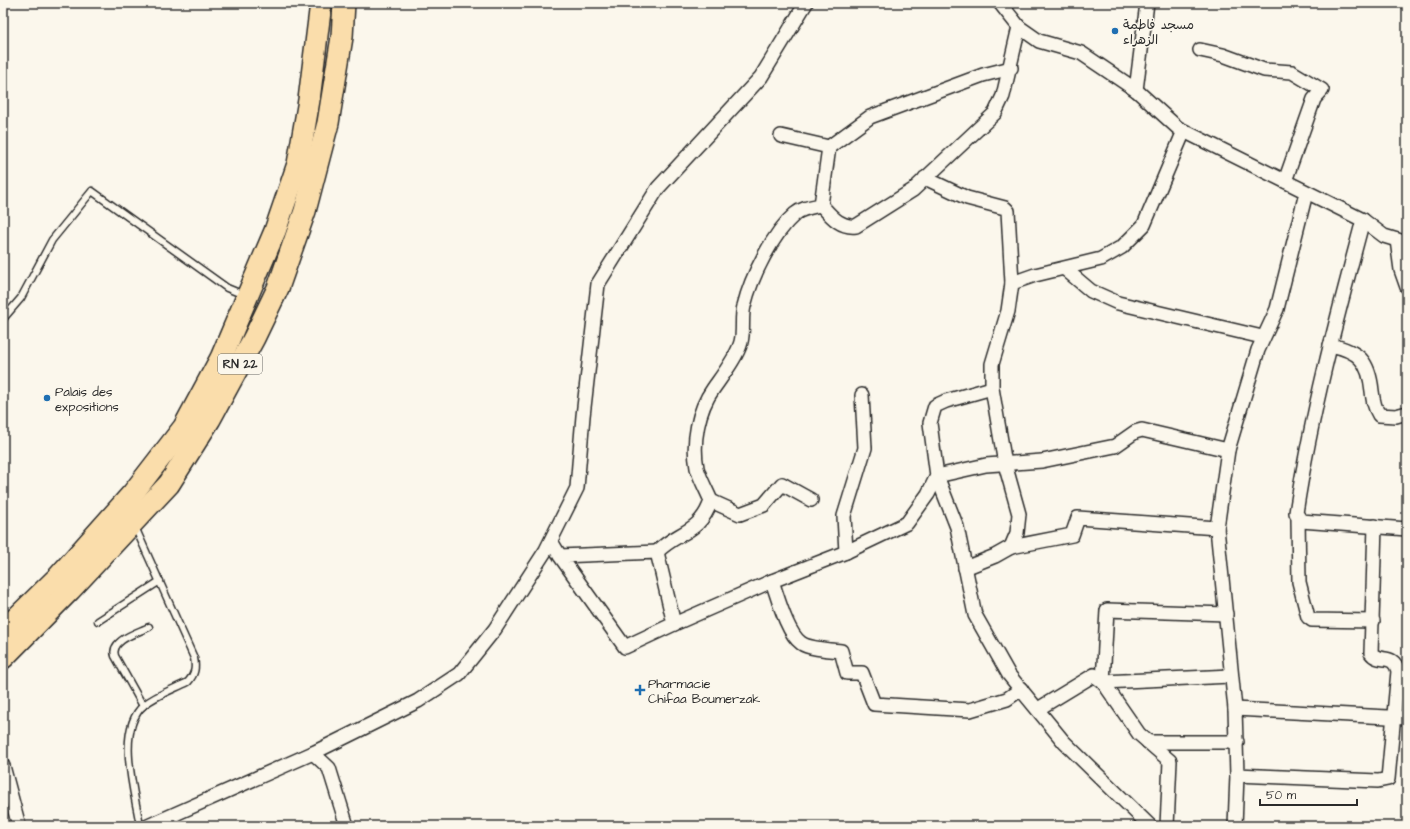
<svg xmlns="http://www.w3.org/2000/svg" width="1410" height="829" font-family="'Architects Daughter','Playpen Sans Arabic',sans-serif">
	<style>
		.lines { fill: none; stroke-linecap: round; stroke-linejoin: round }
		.service-casing { stroke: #2b2b2b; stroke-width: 9 }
		.minor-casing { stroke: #2b2b2b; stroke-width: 16 }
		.trunk-casing { stroke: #2b2b2b; stroke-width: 24 }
		.service { stroke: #fbf7ec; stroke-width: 6 }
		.minor { stroke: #fbf7ec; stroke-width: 13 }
		.trunk { stroke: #faddab; stroke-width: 21 }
		.poi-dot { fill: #1f6fb2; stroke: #fbf7ec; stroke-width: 1.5 }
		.labels { text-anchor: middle; stroke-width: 3; stroke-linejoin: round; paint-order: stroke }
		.shield { fill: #fbf7ec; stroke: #696865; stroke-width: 1 }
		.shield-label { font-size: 12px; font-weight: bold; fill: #2b2b2b }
		.poi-label { font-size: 13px; fill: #2b2b2b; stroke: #fbf7ec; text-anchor: start }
	</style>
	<rect width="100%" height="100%" fill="#fbf7ec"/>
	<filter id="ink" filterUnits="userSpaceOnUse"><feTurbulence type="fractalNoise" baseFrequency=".025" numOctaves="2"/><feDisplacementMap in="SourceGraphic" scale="8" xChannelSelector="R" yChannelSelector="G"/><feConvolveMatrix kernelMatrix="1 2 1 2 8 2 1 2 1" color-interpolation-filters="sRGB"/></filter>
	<g filter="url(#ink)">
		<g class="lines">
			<!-- service casing -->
			<g class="service-casing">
				<g id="service">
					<polyline points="3,319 21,298 52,240 92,191 227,288 244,295"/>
					<path d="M135,527L194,658C196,668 195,674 188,682C174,689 156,695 144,705C115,730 135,793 140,826"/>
					<polyline points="98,621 160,581"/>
					<path d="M143,706L115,656C110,640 137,633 149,627"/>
				</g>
			</g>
			<!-- minor casing -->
			<g class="minor-casing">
				<g id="minor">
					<polyline points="1000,3 1019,27 1039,41 1081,53 1136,90 1178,128 1363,220 1384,236 1407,243"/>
					<polyline points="1200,50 1223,55 1264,70 1292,72 1322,90 1314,99 1285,181"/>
					<polyline points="1136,90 1147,3"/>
					<polyline points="829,147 870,117 983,75 1011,68"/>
					<polyline points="925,178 967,198 1005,208 1008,211 1012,283"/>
					<path d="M821,205C831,216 840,228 856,226L913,190L995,113L1003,96L1019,27"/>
					<path d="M1363,220C1337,317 1311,414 1296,513L1301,521L1407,529"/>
					<polyline points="1397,240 1401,270 1407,287"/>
					<polyline points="1065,269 1091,291 1118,303 1262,337"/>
					<path d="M1330,345C1359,351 1369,361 1372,391C1373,400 1374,407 1379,415L1396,416L1407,413"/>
					<polyline points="992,388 946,401 935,406 930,423 937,476 957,527 975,615 1009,675 1064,742 1150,826"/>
					<polyline points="711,501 740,514 764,505 782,484 811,500"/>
					<polyline points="1298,519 1299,582 1308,617 1312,620 1373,621"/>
					<polyline points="551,541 560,556 625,647 674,624 657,552 560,556"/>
					<polyline points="1011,547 1072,535 1078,518 1217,528"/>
					<path d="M657,552C677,531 700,534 711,501C707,491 700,479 697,468C692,442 698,410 713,389C722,376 737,357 741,342C744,330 741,317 744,306C751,277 773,233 795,214C802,208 812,207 821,205L829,147L781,136"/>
					<polyline points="846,552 907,523 928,494 937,476 986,465 1042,461 1115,446 1135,432 1142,430 1228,450"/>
					<polyline points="965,568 995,556 1011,547 1017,533 1019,514 1005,464 992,388 992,364 1008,311 1012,283 1035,275 1101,259 1122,247 1144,225 1184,131"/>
					<polyline points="772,581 846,552 844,516 865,448 862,395"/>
					<polyline points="1226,614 1107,610 1103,682 1231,676"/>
					<path d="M674,624L772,581C778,598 787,633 801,643C809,649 831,650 841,651L847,673H862L874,704L970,710L1007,699L1021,689"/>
					<polyline points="1038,709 1094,675 1103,682 1139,734 1170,761 1167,826"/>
					<polyline points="1235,709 1407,718"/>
					<polyline points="1148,742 1237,742"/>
					<polyline points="313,753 329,768 347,826"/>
					<polyline points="3,766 19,826"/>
					<path d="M1237,775L1378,781L1388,779L1398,671C1393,652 1379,664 1371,653L1375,526"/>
					<polyline points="148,826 313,753 418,701 459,674 495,629 546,550 577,488 583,416 598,284 658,188 761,77 806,3"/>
					<polyline points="1235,826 1237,775 1235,709 1217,528 1228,450 1258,350 1277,309 1306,193"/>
				</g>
			</g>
			<!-- trunk casing -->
			<g class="trunk-casing">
				<g id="trunk">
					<polyline points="3,631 59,576 133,493 184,427 221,358 275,231 298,164 309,100 321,3"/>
					<polyline points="3,658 70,590 169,484 210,419 254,338 278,288 305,211 328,123 342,37 344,3"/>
				</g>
			</g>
			<!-- service -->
			<use href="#service" class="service"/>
			<!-- minor -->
			<use href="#minor" class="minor"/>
			<!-- trunk -->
			<use href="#trunk" class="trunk"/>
		</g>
	</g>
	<!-- markers -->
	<g class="poi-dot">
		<circle cx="1115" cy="31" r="4"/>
		<circle cx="47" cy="398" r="4"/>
		<path d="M638 684h4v4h4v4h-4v4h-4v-4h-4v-4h4z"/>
	</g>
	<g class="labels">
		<!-- shield labels -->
		<rect class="shield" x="218" y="354" width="44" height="20" rx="3"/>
		<g class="shield-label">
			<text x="240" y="368">RN 22</text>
		</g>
		<!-- poi labels -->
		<g class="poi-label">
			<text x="1123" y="29">مسجد فاطمة<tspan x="1123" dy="15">الزهراء</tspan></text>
			<text x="55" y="396">Palais des<tspan x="55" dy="15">expositions</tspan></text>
			<text x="648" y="688">Pharmacie<tspan x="648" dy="15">Chifaa Boumerzak</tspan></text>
		</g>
	</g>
	<!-- margin -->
	<rect width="1410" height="829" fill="none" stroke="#fbf7ec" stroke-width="16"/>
	<rect x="8" y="8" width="1394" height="813" fill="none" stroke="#2b2b2b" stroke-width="1.5" filter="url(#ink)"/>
	<!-- scale -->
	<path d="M1260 799v6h97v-6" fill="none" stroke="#2b2b2b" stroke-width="2"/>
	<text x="1266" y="799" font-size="12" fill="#2b2b2b" stroke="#fbf7ec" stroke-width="3" paint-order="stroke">50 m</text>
</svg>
